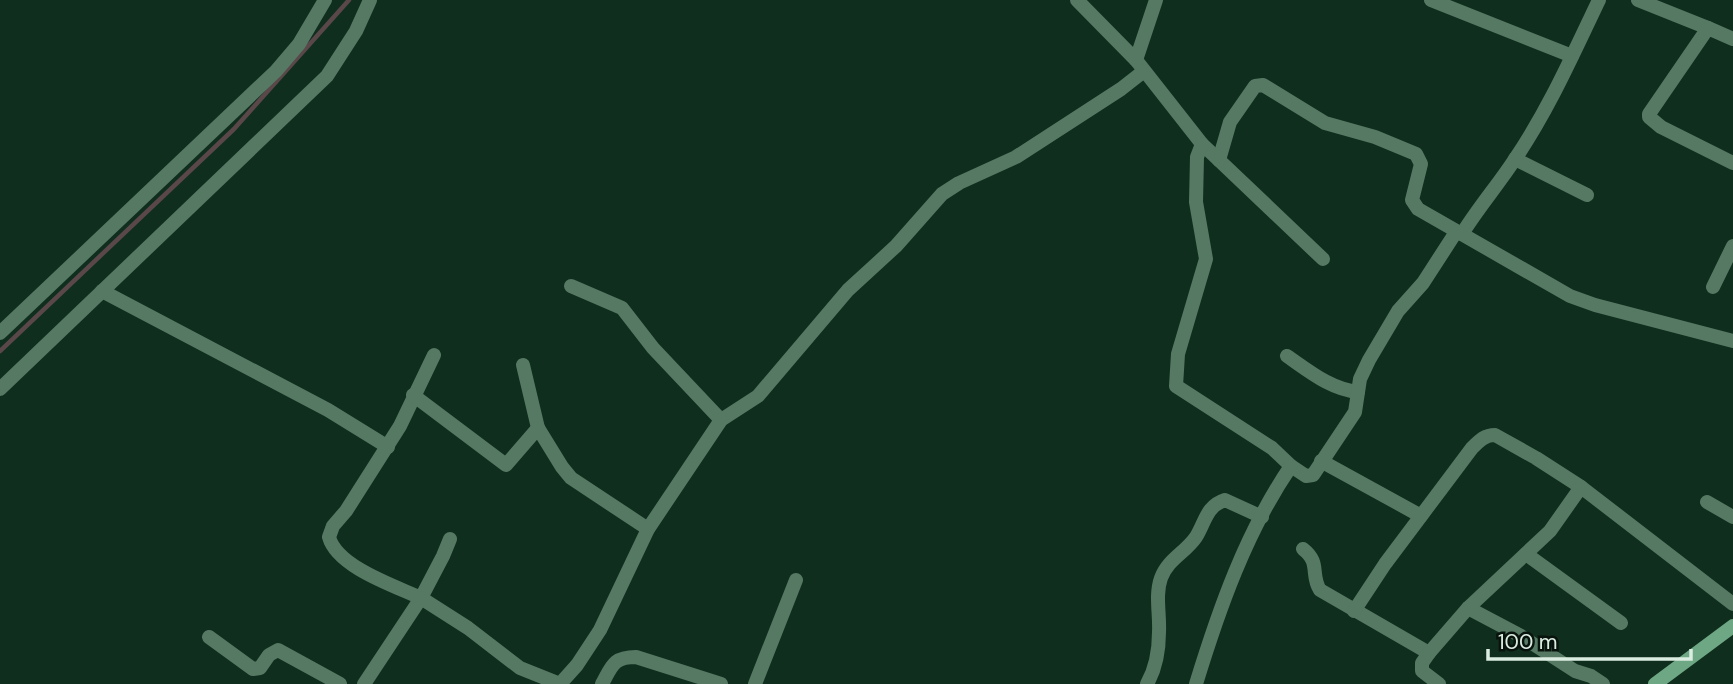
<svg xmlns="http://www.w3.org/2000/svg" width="1733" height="684" font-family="'DM Sans',sans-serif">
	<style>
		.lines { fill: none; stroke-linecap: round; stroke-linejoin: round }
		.stream { stroke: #59474a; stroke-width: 4.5 }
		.street { stroke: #567963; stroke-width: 14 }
		.secondary { stroke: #6ea784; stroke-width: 14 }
	</style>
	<rect width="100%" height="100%" fill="#102e1e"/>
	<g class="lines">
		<!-- stream -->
		<polyline class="stream" points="0,351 234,129 349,0"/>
		<!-- street -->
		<g class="street">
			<polyline points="1077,0 1136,60 1202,144 1323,259"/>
			<polyline points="1431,0 1572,56"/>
			<polyline points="1638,0 1708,28"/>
			<polyline points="1733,39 1708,28 1649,114 1649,117 1661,127 1733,163"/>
			<polyline points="1136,60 1156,0"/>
			<polyline points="1202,144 1197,157 1196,202 1206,259 1178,354 1176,386 1272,448 1291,466"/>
			<polyline points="1515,159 1587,195"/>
			<polyline points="1219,160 1230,122 1255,86 1263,85 1325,123 1375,137 1416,154 1421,164 1412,200 1418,209 1570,296 1595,305 1733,341"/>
			<path d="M1462,234C1478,208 1498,185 1515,159C1549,109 1573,54 1599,0"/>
			<polyline points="571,286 622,308 653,348 721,420"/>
			<polyline points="1713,287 1733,246"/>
			<polyline points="102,291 328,410 388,447"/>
			<polyline points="0,333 276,71 299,44 325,0"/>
			<path d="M434,355L400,426L346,511L333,526L329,537C337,567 395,586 421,598L443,556L450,539"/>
			<path d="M1287,356C1309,371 1330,389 1358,392"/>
			<polyline points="523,365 538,428"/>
			<polyline points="0,389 327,76 356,31 370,0"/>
			<polyline points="413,395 506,465 538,428 562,467 571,478 648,529"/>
			<polyline points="1321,461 1421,516"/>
			<polyline points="1707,502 1733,517"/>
			<path d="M1303,549C1321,563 1310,574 1320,590L1429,653L1422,663V671L1439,684"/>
			<polyline points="1526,554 1621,623"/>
			<polyline points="1468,608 1521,636 1575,671 1591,676 1603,684"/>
			<path d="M1354,611L1385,564L1472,448C1480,440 1485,435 1495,435L1536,458L1581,487"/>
			<polyline points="209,637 253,669 260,668 269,655 278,650 340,684"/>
			<polyline points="1429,653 1468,608 1550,531 1581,487 1733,604"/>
			<polyline points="364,684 421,598 468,628 520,668 560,684 577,665 600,630 648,529 721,420 758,396 848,290 896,246 942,194 959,183 1016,157 1121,89 1144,71"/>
			<path d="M602,684C612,666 613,657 636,657L721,684"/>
			<polyline points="755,684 796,580"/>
			<path d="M1147,684C1156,668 1159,649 1159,632C1160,614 1155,595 1161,578C1168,559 1185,553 1196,537C1205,523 1206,506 1225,500L1262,517"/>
			<path d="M1196,684C1219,609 1246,532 1291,466L1306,476L1313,475L1355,412L1360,379L1369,360L1398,311L1423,283L1456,232"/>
		</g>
		<!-- secondary -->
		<polyline class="secondary" points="1655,684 1733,626"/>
	</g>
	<!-- scale -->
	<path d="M1488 649v10h203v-10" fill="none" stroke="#dbece1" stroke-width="3.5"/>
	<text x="1498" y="649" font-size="21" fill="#dbece1" stroke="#07130c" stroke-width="5" paint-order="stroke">100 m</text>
</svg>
